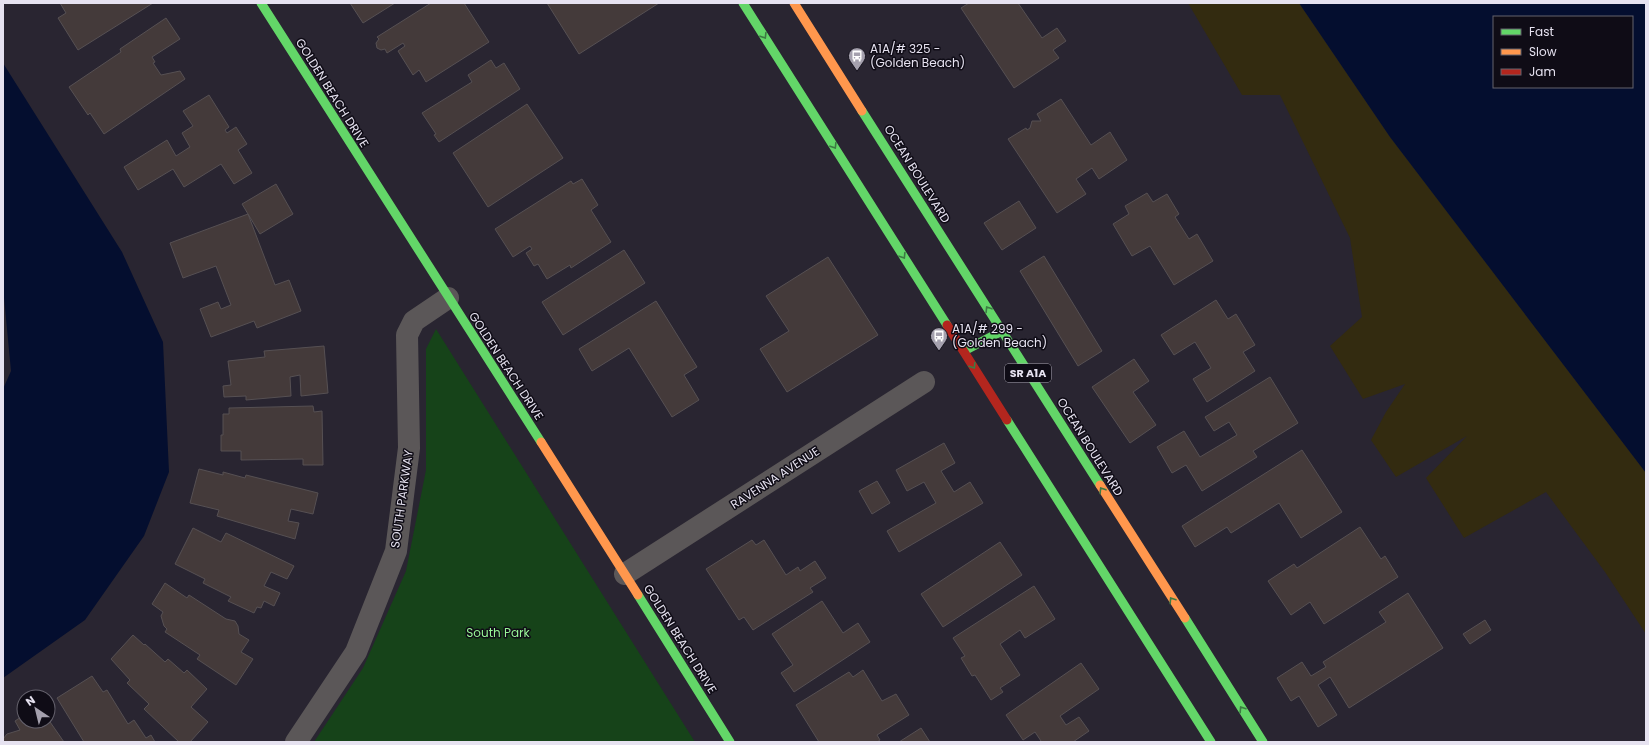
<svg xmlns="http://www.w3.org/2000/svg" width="1649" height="745" font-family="Poppins,sans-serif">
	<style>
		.green { fill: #164319 }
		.sand { fill: #332b10 }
		.water { fill: #040e2f; fill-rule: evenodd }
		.building { fill: #443a3a; stroke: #565053 }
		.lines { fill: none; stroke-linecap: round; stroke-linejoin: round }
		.street { stroke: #5b5758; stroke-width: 22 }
		.fast { stroke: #63d668; stroke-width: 9 }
		.slow { stroke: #ff974d; stroke-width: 9 }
		.jam { stroke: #b3261e; stroke-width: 9 }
		.oneway { stroke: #3d7b43 }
		.labels { text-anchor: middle; stroke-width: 3; stroke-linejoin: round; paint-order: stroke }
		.shield { fill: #0f0c16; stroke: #a6a2af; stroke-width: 1 }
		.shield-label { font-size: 11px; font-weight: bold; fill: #e6e2f0 }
		.poi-label { font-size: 12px; fill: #e6e2f0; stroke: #0f0c16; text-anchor: start }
		.street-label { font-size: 12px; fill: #e6e2f0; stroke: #0f0c16 }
		.park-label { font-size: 12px; fill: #98f597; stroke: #0f0c16 }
	</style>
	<rect width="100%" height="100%" fill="#292531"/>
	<!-- green -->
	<polygon class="green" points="436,329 695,742 314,742 363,668 406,571 426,470 426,349"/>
	<!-- sand -->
	<polygon class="sand" points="1188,3 1299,3 1390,137 1646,473 1646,634 1605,572 1546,492 1464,538 1426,478 1467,436 1396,477 1371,440 1386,412 1405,384 1363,399 1330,346 1362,317 1350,238 1280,95 1242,95"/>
	<!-- water -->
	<g class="water">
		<path d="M1299,3H1646V473L1390,137ZM1494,17H1632V87H1494Z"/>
		<polygon points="3,63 122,252 163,342 169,472 144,536 85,620 3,678 3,389 11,371 3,287"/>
	</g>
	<!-- building -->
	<g class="building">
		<polygon points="60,3 153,3 78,50 58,18 66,13"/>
		<polygon points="350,3 395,3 363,23"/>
		<polygon points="431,3 464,3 489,42 426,82 419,70 413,75 398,51 405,46 403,43 387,53 385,49 381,50 377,48 376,43 379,39 377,37"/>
		<polygon points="547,3 659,3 579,54"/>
		<polygon points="969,3 1018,3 1042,38 1057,28 1066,41 1053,50 1059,58 1014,88 961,8"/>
		<polygon points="166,18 180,39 152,57 155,62 153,63 161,75 180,71 185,79 104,134 90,113 88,115 69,87 121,52 120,49"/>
		<polygon points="491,60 496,68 504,63 520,89 439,142 434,135 436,134 422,113 472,82 468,75"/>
		<polygon points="209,95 229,127 225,130 227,133 236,127 247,144 238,150 252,173 234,184 221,164 184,187 173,169 138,190 124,167 167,140 176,156 190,147 182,133 193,126 183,111"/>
		<polygon points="1061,99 1091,145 1110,132 1127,160 1099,179 1092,168 1076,179 1086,194 1057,213 1008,139 1026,128 1027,130 1030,128 1032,121 1041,121 1037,114"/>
		<polygon points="527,104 563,158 488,207 453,153"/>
		<polygon points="582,179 598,205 591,210 611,242 571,268 570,265 547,279 538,264 534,266 526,253 532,249 530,246 513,257 495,229 571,181 573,184"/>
		<polygon points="276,184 293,214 260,234 242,204"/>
		<polygon points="1147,193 1153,202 1167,194 1179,214 1175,217 1189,239 1197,234 1213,261 1174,285 1150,246 1132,256 1113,224 1129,214 1125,206"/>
		<polygon points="1019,201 1036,228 1002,250 984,223"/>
		<polygon points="248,214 275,285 289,280 301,311 257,328 254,321 211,337 200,309 218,302 221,309 231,305 216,266 183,278 170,243"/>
		<polygon points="624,250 645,283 563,335 542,302"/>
		<polygon points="1044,256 1102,351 1078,366 1020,271"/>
		<polygon points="828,257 878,335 787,392 760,349 789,331 766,296"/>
		<polygon points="1216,300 1228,319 1236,314 1255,345 1243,352 1255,371 1207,402 1193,379 1211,368 1195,342 1174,355 1161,335"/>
		<polygon points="656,301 697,367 684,375 699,400 672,417 629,348 592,371 579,349"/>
		<polygon points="324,346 328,393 301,396 300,375 290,377 291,396 246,400 246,396 224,397 223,386 231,385 228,361 265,357 264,351"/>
		<polygon points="1134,359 1149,381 1133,392 1156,425 1130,443 1092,387"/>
		<polygon points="1270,377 1298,423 1253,451 1257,457 1202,491 1186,465 1172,473 1157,447 1184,431 1200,457 1237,435 1229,422 1214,431 1205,417"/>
		<polygon points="313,406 314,412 322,411 323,465 303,465 303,459 241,460 241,451 221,451 221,435 223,435 223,414 229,414 229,408"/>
		<polygon points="944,443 955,463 941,471 954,492 970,482 983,503 899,552 887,531 936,503 924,482 907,491 896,470"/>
		<polygon points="1302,450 1342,512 1301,538 1279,503 1231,533 1227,527 1195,547 1182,526"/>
		<polygon points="199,469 223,475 223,472 245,478 246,475 318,493 313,514 291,509 288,521 299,523 295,539 217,516 219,510 190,503"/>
		<polygon points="877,481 890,503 872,514 859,491"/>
		<polygon points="1360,527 1381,559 1385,556 1398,577 1324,624 1310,602 1291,615 1268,581 1294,564 1297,568"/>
		<polygon points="193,528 221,542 226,533 294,566 287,579 271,572 264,586 280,593 274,606 264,601 261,608 257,607 254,613 228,601 231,597 203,583 205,579 175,564"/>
		<polygon points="752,540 756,545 764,540 786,575 798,567 800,571 815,561 826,578 810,588 813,592 753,630 744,617 739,620 706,569"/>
		<polygon points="1000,542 1022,575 943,627 921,594"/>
		<polygon points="165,583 187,598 189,595 226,619 235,621 238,626 239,634 249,640 241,652 253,659 236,685 197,659 200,655 165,632 167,629 164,626 161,616 163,612 152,604"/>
		<polygon points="1034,586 1055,619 1025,638 1020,630 1000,644 1020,675 1000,688 1003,692 991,700 975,675 972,676 961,658 965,656 953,638"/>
		<polygon points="1408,593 1443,648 1349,708 1330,677 1318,685 1337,715 1318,727 1299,696 1291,701 1277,678 1302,662 1311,676 1326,667 1323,662 1386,622 1379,612"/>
		<polygon points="822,601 843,633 858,623 870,642 794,692 781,673 793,665 772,634"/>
		<polygon points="1485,620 1491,630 1470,644 1463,634"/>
		<polygon points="133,635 144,645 145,644 165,662 168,659 184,673 187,670 207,689 191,707 208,722 190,742 179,742 144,709 149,704 127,683 130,680 111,659"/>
		<polygon points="1081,663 1099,689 1060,716 1066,725 1079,717 1089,731 1073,742 1039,742 1041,741 1035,732 1023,740 1006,715"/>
		<polygon points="863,670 882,701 896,694 909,715 877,735 880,740 877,742 819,742 796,705 849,672 853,677"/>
		<polygon points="92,676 103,692 107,690 128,724 134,720 146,738 151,735 155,742 84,742 57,698"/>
		<polygon points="24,715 24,721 48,721 48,719 64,742 3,742 3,739 7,734 20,730 15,721"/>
		<polygon points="921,728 930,742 899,742"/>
	</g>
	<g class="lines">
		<!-- street -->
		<g class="street">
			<polyline points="625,574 924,382"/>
			<polyline points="296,742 356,652 396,551 409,448 407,335 414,321 448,298"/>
		</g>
		<!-- fast -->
		<g class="fast">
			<polyline points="261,3 541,442"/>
			<polyline points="743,3 947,325"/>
			<polyline points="862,111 1100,485"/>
			<polyline points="964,351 1002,331"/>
			<polyline points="1007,420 1211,742"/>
			<polyline points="638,595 730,742"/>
			<polyline points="1185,618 1263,742"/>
		</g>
		<!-- slow -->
		<g class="slow">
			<polyline points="794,3 862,111"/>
			<polyline points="541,442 638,595"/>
			<polyline points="1100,485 1185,618"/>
		</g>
		<!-- jam -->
		<polyline class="jam" points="947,325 1007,420"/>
	</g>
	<!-- one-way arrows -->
	<defs><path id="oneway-chevron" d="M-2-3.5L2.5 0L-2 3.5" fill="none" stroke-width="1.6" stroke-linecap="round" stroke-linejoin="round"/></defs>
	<g class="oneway">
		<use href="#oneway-chevron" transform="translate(764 36) rotate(58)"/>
		<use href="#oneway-chevron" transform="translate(834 146) rotate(58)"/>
		<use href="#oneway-chevron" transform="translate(903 256) rotate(58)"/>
		<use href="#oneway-chevron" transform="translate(988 309) rotate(-122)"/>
		<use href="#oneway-chevron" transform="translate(973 366) rotate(58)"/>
		<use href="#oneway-chevron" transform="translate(1102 490) rotate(-122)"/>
		<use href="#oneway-chevron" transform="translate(1172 600) rotate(-123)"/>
		<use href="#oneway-chevron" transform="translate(1242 709) rotate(-123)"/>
	</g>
	<!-- icons -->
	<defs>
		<g id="bus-pin" transform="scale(0.9)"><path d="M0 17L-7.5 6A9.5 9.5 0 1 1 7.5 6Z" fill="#a4a0ad" stroke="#0f0c16"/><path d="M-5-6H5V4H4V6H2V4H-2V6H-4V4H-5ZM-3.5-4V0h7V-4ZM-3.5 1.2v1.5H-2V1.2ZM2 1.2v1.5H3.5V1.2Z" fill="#fff"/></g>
	</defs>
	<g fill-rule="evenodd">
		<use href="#bus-pin" x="857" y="56"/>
		<use href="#bus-pin" x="939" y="336"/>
	</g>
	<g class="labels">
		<!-- shield labels -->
		<rect class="shield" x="1005" y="364" width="46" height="18" rx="3"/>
		<g class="shield-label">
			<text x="1028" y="377">SR A1A</text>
		</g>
		<!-- poi labels -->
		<g class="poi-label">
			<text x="870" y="53">A1A/# 325 -<tspan x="870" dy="14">(Golden Beach)</tspan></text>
			<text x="952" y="333">A1A/# 299 -<tspan x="952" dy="14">(Golden Beach)</tspan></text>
		</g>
		<!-- street labels -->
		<g class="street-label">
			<text transform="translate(332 93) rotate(58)" y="4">GOLDEN BEACH DRIVE</text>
			<text transform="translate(917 174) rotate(58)" y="4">OCEAN BOULEVARD</text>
			<text transform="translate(506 366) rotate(57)" y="4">GOLDEN BEACH DRIVE</text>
			<text transform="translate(1090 447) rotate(58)" y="4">OCEAN BOULEVARD</text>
			<text transform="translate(775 478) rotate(-33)" y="4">RAVENNA AVENUE</text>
			<text transform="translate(402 499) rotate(-82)" y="4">SOUTH PARKWAY</text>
			<text transform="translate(680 639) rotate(58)" y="4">GOLDEN BEACH DRIVE</text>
		</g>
		<!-- park labels -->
		<g class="park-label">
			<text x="498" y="637">South Park</text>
		</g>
	</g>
	<!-- border -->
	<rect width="1649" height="745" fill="none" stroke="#e6e2f0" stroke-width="8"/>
	<!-- legend -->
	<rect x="1493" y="16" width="140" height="72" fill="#0f0c16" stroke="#65626d"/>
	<rect x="1501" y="29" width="20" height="6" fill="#63d668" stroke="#65626d"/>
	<text x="1529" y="36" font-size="12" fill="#e6e2f0">Fast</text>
	<rect x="1501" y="49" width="20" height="6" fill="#ff974d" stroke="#65626d"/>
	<text x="1529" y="56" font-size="12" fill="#e6e2f0">Slow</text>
	<rect x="1501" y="69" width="20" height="6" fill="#b3261e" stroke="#65626d"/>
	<text x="1529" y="76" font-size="12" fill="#e6e2f0">Jam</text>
	<!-- north arrow -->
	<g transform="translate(36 709) rotate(325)"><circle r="19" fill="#0f0c16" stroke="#65626d"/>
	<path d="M0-3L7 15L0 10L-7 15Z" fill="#a4a0ad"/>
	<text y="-6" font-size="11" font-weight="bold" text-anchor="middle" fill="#e6e2f0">N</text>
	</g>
</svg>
